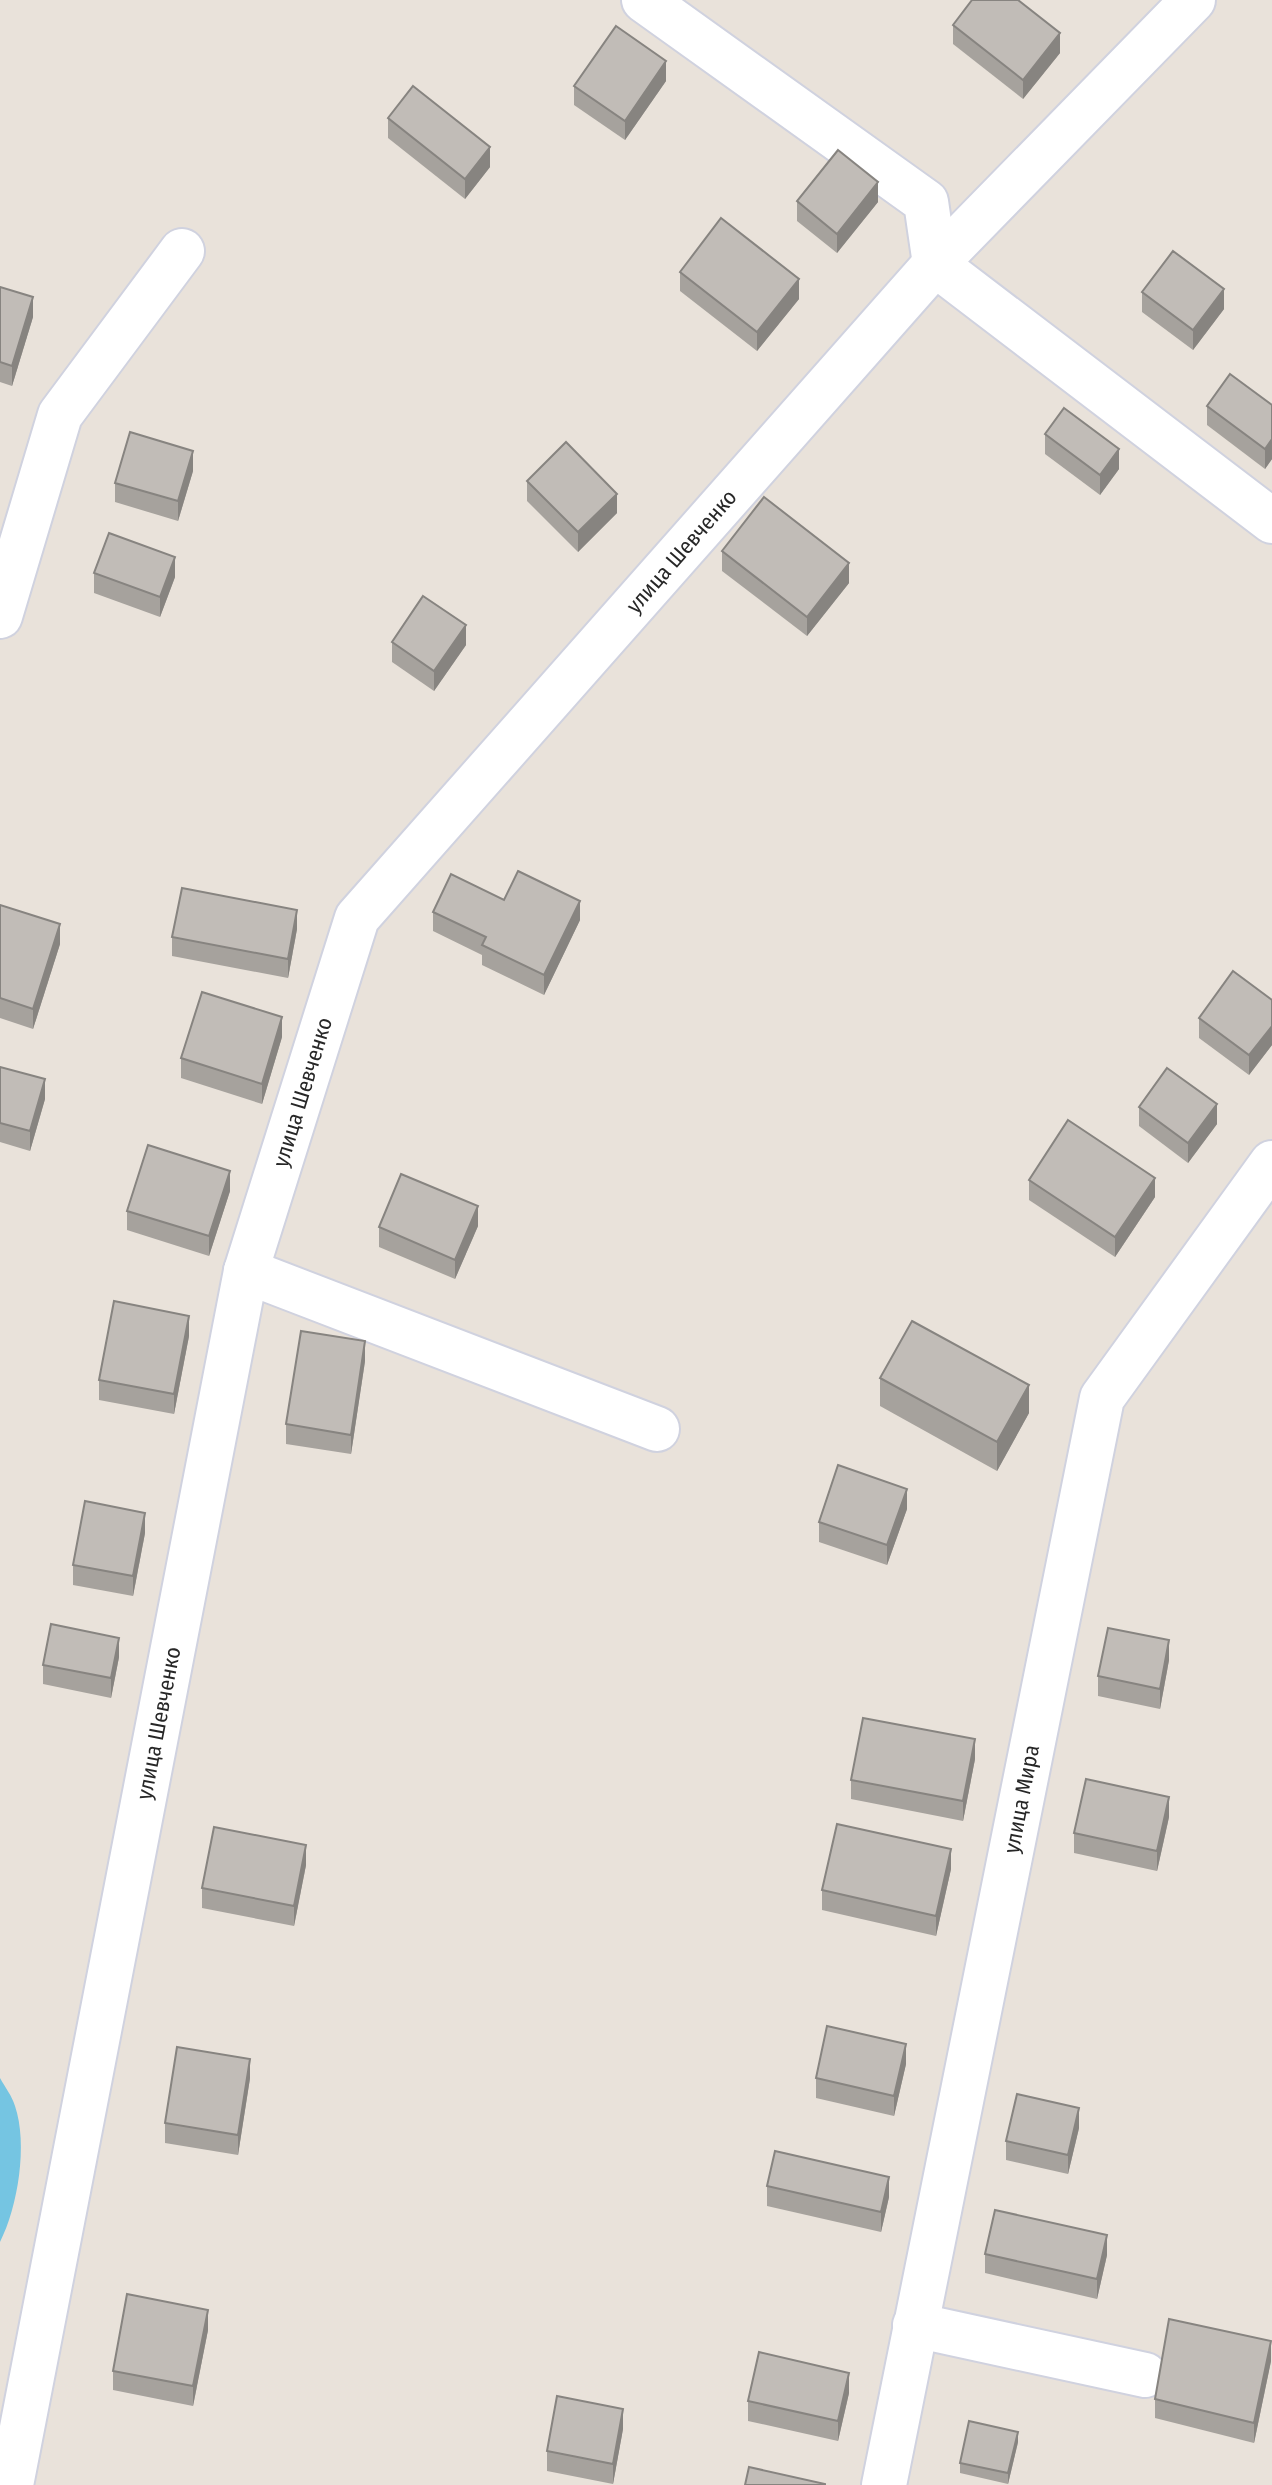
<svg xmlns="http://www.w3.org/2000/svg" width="1272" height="2485" font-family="'Fira Sans Condensed',sans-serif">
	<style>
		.water { fill: #75c5e2 }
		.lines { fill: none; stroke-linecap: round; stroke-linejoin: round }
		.minor-casing { stroke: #d0d2df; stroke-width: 48 }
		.tertiary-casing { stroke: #d0d2df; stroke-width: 48 }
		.minor { stroke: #fff; stroke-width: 44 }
		.tertiary { stroke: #fff; stroke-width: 44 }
		.wall { fill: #a6a29d }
		.shaded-wall { fill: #878480 }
		.building { fill: #c1bcb7; stroke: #878480; stroke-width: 2 }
		.labels { text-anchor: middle; stroke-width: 6; stroke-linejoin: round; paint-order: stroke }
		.street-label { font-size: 22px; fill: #272727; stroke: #fff }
	</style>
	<rect width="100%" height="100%" fill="#e9e2da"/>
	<!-- water -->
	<path class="water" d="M0,2078C5,2087 12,2096 15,2106C28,2144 18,2207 0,2242Z"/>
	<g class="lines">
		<!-- minor casing -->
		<g class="minor-casing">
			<g id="minor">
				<polyline points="644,0 926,202 935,264 1272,521"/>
				<polyline points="0,616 60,415 182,251"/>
				<polyline points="246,1271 657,1429"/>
				<polyline points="915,2325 1145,2375"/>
				<polyline points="11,2485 246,1271 357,918 935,264 1193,0"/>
			</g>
		</g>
		<!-- tertiary casing -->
		<g class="tertiary-casing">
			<polyline id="tertiary" points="884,2485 1102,1398 1272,1163"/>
		</g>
		<!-- minor -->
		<use href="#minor" class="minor"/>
		<!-- tertiary -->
		<use href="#tertiary" class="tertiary"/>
	</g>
	<!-- wall -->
	<g class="wall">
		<polygon points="953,25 1060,53 1023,99 953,44"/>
		<polygon points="666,81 625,140 574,105 574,86"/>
		<polygon points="388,118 490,167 465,199 388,138"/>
		<polygon points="797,201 878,202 837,253 797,221"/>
		<polygon points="680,272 799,299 757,351 680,291"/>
		<polygon points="0,287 33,317 12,386 0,382"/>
		<polygon points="1142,292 1224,309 1193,350 1142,312"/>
		<polygon points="1272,405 1272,459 1265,469 1207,425 1207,406"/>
		<polygon points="1045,434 1119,469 1100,495 1045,454"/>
		<polygon points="193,471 178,521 115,502 115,483"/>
		<polygon points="527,481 617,513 578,552 527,501"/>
		<polygon points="722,551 849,583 807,636 722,571"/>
		<polygon points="94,573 175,577 160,617 94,593"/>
		<polygon points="392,642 466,645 434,691 392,662"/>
		<polygon points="504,900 580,920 544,995 482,965 482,955 433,931 433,912"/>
		<polygon points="0,905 60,944 33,1029 0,1018"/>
		<polygon points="297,929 288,978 172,956 172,937"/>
		<polygon points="1272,1000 1272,1045 1249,1075 1199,1038 1199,1018"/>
		<polygon points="282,1037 262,1104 181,1078 181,1058"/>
		<polygon points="0,1067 45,1099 30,1151 0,1142"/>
		<polygon points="1139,1107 1217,1124 1188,1163 1139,1126"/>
		<polygon points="1029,1180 1155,1197 1115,1257 1029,1200"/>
		<polygon points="230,1191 209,1256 127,1230 127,1211"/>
		<polygon points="478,1226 455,1279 379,1247 379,1227"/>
		<polygon points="189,1336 174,1414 99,1400 99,1380"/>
		<polygon points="365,1361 351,1454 286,1444 286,1424"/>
		<polygon points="880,1378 1029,1413 997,1471 880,1406"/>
		<polygon points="907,1509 887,1565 819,1542 819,1522"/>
		<polygon points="145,1533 133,1596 73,1585 73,1565"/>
		<polygon points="119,1657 111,1698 43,1684 43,1665"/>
		<polygon points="1169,1660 1160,1709 1098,1696 1098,1676"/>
		<polygon points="975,1759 963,1821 851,1799 851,1780"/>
		<polygon points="1169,1817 1157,1871 1074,1853 1074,1833"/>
		<polygon points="306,1865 294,1926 202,1908 202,1888"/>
		<polygon points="951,1869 936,1936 822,1910 822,1890"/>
		<polygon points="906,2064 894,2116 816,2098 816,2078"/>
		<polygon points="250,2078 238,2155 165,2143 165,2123"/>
		<polygon points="1079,2128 1068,2174 1006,2160 1006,2141"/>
		<polygon points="767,2186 889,2197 881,2232 767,2206"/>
		<polygon points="985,2254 1107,2255 1097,2299 985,2273"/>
		<polygon points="208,2330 193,2406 113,2390 113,2371"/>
		<polygon points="1271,2361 1254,2443 1155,2418 1155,2399"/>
		<polygon points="849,2393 838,2441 748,2421 748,2401"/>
		<polygon points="623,2429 613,2484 547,2471 547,2451"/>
		<polygon points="1018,2442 1008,2484 960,2473 960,2463"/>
	</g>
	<!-- shaded-wall -->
	<g class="shaded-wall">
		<polygon points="1060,33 1060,53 1023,99 1023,80"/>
		<polygon points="666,61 666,81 625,140 625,121"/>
		<polygon points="490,147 490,167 465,199 465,179"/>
		<polygon points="878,182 878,202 837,253 837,234"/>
		<polygon points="799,279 799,299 757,351 757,332"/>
		<polygon points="1224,289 1224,309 1193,350 1193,330"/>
		<polygon points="33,297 33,317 12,386 12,366"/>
		<polygon points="1272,439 1272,459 1265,469 1265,449"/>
		<polygon points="1119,449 1119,469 1100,495 1100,475"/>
		<polygon points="193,451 193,471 178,521 178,501"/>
		<polygon points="617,494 617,513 578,552 578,532"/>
		<polygon points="175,557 175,577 160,617 160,597"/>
		<polygon points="849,563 849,583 807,636 807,617"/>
		<polygon points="466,625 466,645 434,691 434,671"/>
		<polygon points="580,901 580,920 544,995 544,975"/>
		<polygon points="297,910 297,929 288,978 288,959"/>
		<polygon points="60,924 60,944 33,1029 33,1009"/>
		<polygon points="282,1017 282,1037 262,1104 262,1084"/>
		<polygon points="1272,1026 1272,1045 1249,1075 1249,1055"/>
		<polygon points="45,1079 45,1099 30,1151 30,1131"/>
		<polygon points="1217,1104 1217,1124 1188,1163 1188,1143"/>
		<polygon points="230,1171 230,1191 209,1256 209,1236"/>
		<polygon points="1155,1178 1155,1197 1115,1257 1115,1237"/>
		<polygon points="478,1206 478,1226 455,1279 455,1260"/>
		<polygon points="189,1316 189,1336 174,1414 174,1394"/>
		<polygon points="365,1341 365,1361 351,1454 351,1435"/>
		<polygon points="1029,1385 1029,1413 997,1471 997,1442"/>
		<polygon points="907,1489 907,1509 887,1565 887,1545"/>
		<polygon points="145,1513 145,1533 133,1596 133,1576"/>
		<polygon points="119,1638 119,1657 111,1698 111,1678"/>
		<polygon points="1169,1640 1169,1660 1160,1709 1160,1689"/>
		<polygon points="975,1739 975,1759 963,1821 963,1801"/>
		<polygon points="1169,1797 1169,1817 1157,1871 1157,1851"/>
		<polygon points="306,1845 306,1865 294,1926 294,1906"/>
		<polygon points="951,1849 951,1869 936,1936 936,1916"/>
		<polygon points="906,2044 906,2064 894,2116 894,2096"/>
		<polygon points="250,2059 250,2078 238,2155 238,2135"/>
		<polygon points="1079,2108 1079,2128 1068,2174 1068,2155"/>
		<polygon points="889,2177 889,2197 881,2232 881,2212"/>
		<polygon points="1107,2235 1107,2255 1097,2299 1097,2279"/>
		<polygon points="208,2310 208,2330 193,2406 193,2386"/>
		<polygon points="1271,2341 1271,2361 1254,2443 1254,2423"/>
		<polygon points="849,2373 849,2393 838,2441 838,2421"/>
		<polygon points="623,2409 623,2429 613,2484 613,2464"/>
		<polygon points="1018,2432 1018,2442 1008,2484 1008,2473"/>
	</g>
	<!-- building -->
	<g class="building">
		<polygon points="972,0 1018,0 1060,33 1023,80 953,25"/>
		<polygon points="616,26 666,61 625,121 574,86"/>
		<polygon points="413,86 490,147 465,179 388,118"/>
		<polygon points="838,150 878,182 837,234 797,201"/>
		<polygon points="721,218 799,279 757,332 680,272"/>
		<polygon points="1173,251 1224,289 1193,330 1142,292"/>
		<polygon points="0,287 33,297 12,366 0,362"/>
		<polygon points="1230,374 1272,405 1272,439 1265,449 1207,406"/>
		<polygon points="1064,408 1119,449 1100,475 1045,434"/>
		<polygon points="130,432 193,451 178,501 115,483"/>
		<polygon points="566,442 617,494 578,532 527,481"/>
		<polygon points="764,497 849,563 807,617 722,551"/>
		<polygon points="109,533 175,557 160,597 94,573"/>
		<polygon points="423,596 466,625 434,671 392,642"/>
		<polygon points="518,871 580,901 544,975 482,945 486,937 433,912 451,874 504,900"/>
		<polygon points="182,888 297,910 288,959 172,937"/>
		<polygon points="0,905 60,924 33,1009 0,998"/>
		<polygon points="1233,971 1272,1000 1272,1026 1249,1055 1199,1018"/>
		<polygon points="202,992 282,1017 262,1084 181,1058"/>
		<polygon points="0,1067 45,1079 30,1131 0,1123"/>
		<polygon points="1167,1068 1217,1104 1188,1143 1139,1107"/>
		<polygon points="1068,1120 1155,1178 1115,1237 1029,1180"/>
		<polygon points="148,1145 230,1171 209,1236 127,1211"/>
		<polygon points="401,1174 478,1206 455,1260 379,1227"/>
		<polygon points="114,1301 189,1316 174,1394 99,1380"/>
		<polygon points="912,1321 1029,1385 997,1442 880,1378"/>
		<polygon points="301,1331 365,1341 351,1435 286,1424"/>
		<polygon points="838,1465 907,1489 887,1545 819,1522"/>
		<polygon points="85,1501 145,1513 133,1576 73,1565"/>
		<polygon points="51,1624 119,1638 111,1678 43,1665"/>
		<polygon points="1108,1628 1169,1640 1160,1689 1098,1676"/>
		<polygon points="863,1718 975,1739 963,1801 851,1780"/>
		<polygon points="1086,1779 1169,1797 1157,1851 1074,1833"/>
		<polygon points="837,1824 951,1849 936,1916 822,1890"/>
		<polygon points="214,1827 306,1845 294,1906 202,1888"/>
		<polygon points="827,2026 906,2044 894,2096 816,2078"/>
		<polygon points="177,2047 250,2059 238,2135 165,2123"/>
		<polygon points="1017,2094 1079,2108 1068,2155 1006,2141"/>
		<polygon points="775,2151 889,2177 881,2212 767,2186"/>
		<polygon points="995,2210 1107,2235 1097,2279 985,2254"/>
		<polygon points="127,2294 208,2310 193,2386 113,2371"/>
		<polygon points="1169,2319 1271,2341 1254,2423 1155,2399"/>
		<polygon points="759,2352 849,2373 838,2421 748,2401"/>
		<polygon points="557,2396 623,2409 613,2464 547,2451"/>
		<polygon points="969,2421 1018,2432 1008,2473 960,2463"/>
		<polygon points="749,2467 825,2484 825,2485 745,2485"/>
	</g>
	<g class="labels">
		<!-- street labels -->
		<g class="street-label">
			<text transform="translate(681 551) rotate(-49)" y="8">улица Шевченко</text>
			<text transform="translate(302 1092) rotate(-73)" y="8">улица Шевченко</text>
			<text transform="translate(158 1723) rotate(-79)" y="8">улица Шевченко</text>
			<text transform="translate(1021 1799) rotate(-79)" y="8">улица Мира</text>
		</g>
	</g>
</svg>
